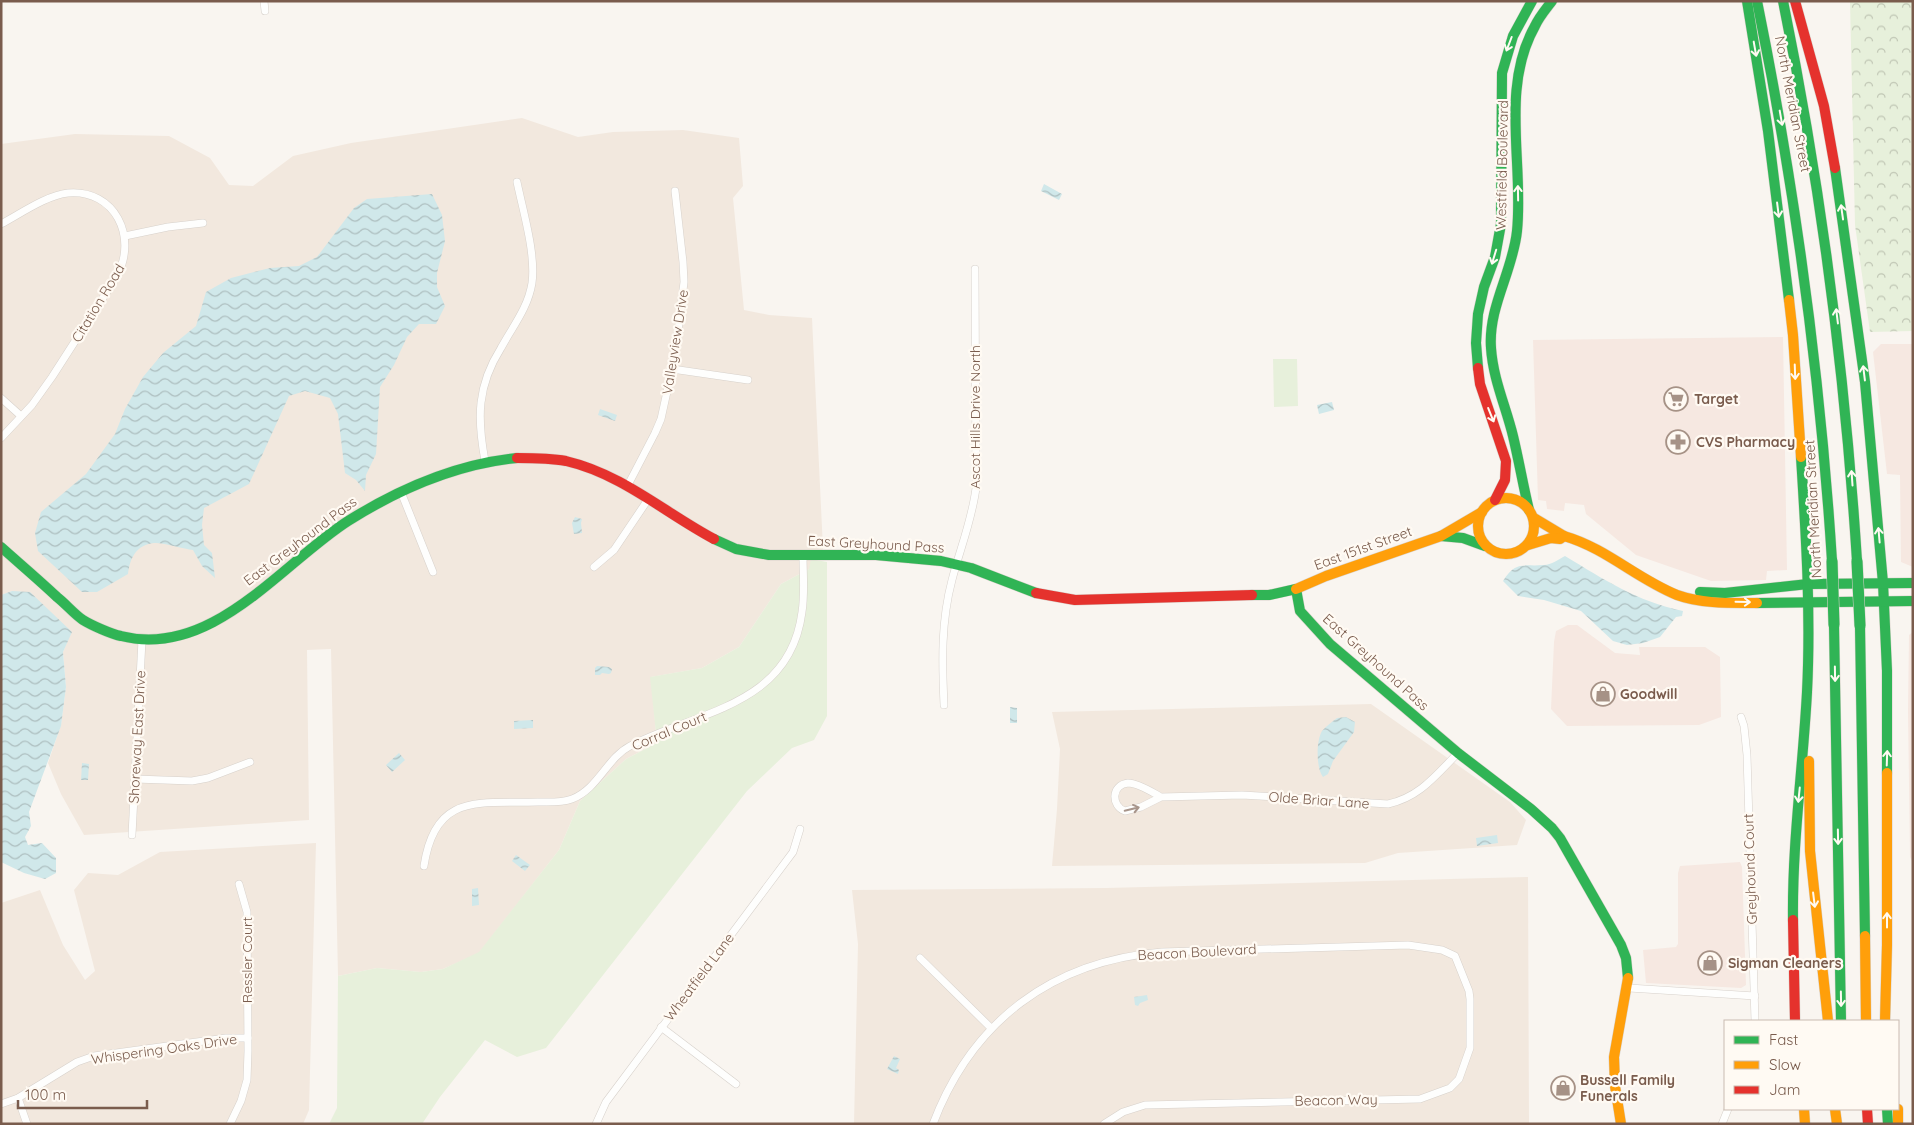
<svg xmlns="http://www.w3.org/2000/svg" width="1914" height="1125" font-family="Quicksand,sans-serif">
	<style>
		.residential { fill: #f2e8de }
		.commercial { fill: #f6e8e1 }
		.grass { fill: #e7f0db }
		.park { fill: url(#park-crowns) }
		.water { fill: url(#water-waves) }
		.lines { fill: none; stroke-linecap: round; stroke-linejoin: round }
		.street-casing { stroke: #d7d1cb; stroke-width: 8 }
		.fast-casing { stroke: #d9d2cb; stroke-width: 11 }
		.slow-casing { stroke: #d9d2cb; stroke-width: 11 }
		.jam-casing { stroke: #d9d2cb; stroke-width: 11 }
		.street { stroke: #fefefd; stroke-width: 7 }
		.fast { stroke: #30b455; stroke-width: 10 }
		.slow { stroke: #ff9f0a; stroke-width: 10 }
		.jam { stroke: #e5322d; stroke-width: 10 }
		.fast-bridge-casing { stroke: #dad1cc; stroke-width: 12; stroke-linecap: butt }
		.fast-bridge { stroke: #30b455; stroke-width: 11 }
		.oneway { stroke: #fffaf3 }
		.oneway2 { stroke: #a8958b }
		.labels { text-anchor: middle; stroke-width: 4.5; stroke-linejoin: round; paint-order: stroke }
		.street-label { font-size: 14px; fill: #7a5c4d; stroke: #fffaf3 }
		.poi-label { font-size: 14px; font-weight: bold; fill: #7a5c4d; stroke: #fffaf3; text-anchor: start }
	</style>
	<defs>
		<pattern id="park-crowns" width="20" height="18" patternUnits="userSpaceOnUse" patternTransform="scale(1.25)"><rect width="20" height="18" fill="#e7f0db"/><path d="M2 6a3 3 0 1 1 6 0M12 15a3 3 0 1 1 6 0" fill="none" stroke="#c0c6b4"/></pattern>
		<pattern id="water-waves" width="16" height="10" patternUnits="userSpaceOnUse" patternTransform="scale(1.25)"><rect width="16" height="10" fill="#d0e8ea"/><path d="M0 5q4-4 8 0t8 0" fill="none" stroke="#aebfc0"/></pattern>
	</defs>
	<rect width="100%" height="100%" fill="#f9f5f0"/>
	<!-- residential -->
	<g class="residential">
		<polygon points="522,118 578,137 613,132 683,130 739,138 743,186 733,198 744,310 769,315 812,318 823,549 809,569 781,584 739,647 702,668 651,677 657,743 626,759 580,801 559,850 479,953 443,969 421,972 377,968 338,976 331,649 307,650 309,820 84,835 61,794 48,763 61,725 66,687 63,652 71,632 12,591 1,595 1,144 75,134 169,136 210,158 229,185 253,186 293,156 351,143"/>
		<polygon points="1371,704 1510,802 1526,820 1517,845 1398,853 1365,863 1052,866 1057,809 1060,749 1052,712"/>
		<polygon points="316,843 309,1110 303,1124 1,1124 1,903 40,890 63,945 85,980 95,971 74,890 88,873 118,875 160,852"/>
		<polygon points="1528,877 1529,1124 854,1124 858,944 852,890 1106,888"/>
	</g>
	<!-- commercial -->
	<g class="commercial">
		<polygon points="1783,337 1787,570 1767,571 1766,580 1711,581 1636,555 1586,514 1584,505 1565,503 1564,511 1547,509 1546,501 1538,500 1533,340"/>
		<polygon points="1881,344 1913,344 1913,567 1901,562 1900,475 1887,474 1873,352"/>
		<polygon points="1568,625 1577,625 1615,653 1640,655 1639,647 1705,647 1720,657 1721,717 1699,725 1567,726 1551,709 1554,642 1556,631"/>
		<polygon points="1913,632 1913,863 1910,857 1908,711 1909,635"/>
		<polygon points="1740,862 1742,867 1746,985 1741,988 1646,983 1643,950 1676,947 1678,944 1678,873 1680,866"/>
	</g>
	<!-- grass -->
	<g class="grass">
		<polygon points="1273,359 1297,359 1298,406 1274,407"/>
		<polygon points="811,559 827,562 827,716 814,740 792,748 747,791 546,1048 517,1057 485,1040 440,1097 422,1124 329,1124 337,1108 338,976 377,968 421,972 443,969 479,952 559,850 580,801 626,759 657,743 650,677 702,668 739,647 781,584 809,569"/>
	</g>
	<!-- park -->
	<polygon class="park" points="1850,1 1913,1 1913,331 1870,332 1855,225"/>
	<!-- water -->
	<g class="water">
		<polygon points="1044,184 1062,194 1059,200 1041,191"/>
		<path d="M432,194L442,215L445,241L437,273V287L445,306L436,324H419L407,337L394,365L380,387L376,454L366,475L365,491L356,480L345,473L338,414L330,398L305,391L289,396L249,484L204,508L202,525L204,545L212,553L215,578L202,566L193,550C184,549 162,542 154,543C136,545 130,558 128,574L97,592H82L38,551L35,533L41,512L86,474L115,434L125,409L143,377L163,353L196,326L206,292L231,278L270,268L299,266L317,257L354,208L367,199Z"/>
		<polygon points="1332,402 1334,410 1319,414 1317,405"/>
		<polygon points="600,409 617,415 615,421 598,415"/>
		<polygon points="575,517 582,519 581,523 582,533 574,534 572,523"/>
		<path d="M1565,556C1605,580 1636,601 1683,611L1682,616L1676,617L1660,637L1643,643L1627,645L1613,641L1581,611L1544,600L1518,596L1503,581C1516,560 1523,567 1544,565C1551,565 1559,559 1565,556Z"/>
		<polygon points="12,591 30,592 72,632 63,652 66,687 61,726 29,812 31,826 25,837 28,845 42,843 56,858 56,873 45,879 24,873 1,862 1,595"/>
		<polygon points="597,666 609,667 612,669 611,673 609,674 602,673 600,675 595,675 595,668"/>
		<polygon points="1010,707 1017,708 1017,723 1010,723"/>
		<path d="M1346,717L1355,722L1354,732L1333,761L1328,774L1323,777C1316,768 1316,741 1322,731C1326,726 1332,722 1337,718Z"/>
		<polygon points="533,720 533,728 514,729 514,721"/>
		<polygon points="399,753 405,760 392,772 386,765"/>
		<polygon points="82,763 89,764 88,780 81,780"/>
		<polygon points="1497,835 1498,843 1477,846 1476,838"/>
		<polygon points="516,855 530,865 525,871 512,861"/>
		<polygon points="478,888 479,905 472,906 472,889"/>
		<polygon points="1147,995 1148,1000 1140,1003 1138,1006 1135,1005 1134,997"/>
		<polygon points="894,1056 900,1059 896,1068 899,1070 898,1074 887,1069"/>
	</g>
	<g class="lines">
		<!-- street casing -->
		<g class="street-casing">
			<g id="street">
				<polyline points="264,1 265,11"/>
				<path d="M1,224C20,214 47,195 68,193C115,189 138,237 117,276L52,377L32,405L1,438"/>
				<polyline points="125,236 168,227 203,223"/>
				<polyline points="672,369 748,380"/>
				<polyline points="1,398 21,416"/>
				<path d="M485,461C477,418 477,386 501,348C513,326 528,308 532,283C536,254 523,211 517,182"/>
				<polyline points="628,485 655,433 661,419 672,369 679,324 684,282 683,262 675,191"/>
				<polyline points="401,492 433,572"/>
				<polyline points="594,567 614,550 649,498"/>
				<path d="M944,705C942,662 941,621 952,580C960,549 972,520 976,488L975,269"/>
				<polyline points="1741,717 1744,726 1747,755 1755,1021"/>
				<polyline points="135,779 192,781 208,778 250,762"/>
				<path d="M1161,797C1152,792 1138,783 1128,783C1111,785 1111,806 1125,811L1141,807L1161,797L1242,795L1388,804C1420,797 1436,775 1458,753"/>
				<polyline points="132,835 142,640"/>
				<path d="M424,866C435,792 479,804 538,802C549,802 561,803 572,799C598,789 607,758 630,746C698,711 790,706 802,612C805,593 803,574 803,555"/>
				<polyline points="920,958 991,1028"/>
				<polyline points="1629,988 1755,996"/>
				<polyline points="661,1027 736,1084"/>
				<polyline points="18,1098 27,1124"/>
				<polyline points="1,1104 18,1098 77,1062 94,1056 226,1038 248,1038"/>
				<polyline points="230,1124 241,1101 247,1080 248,1051 247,912 239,884"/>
				<polyline points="596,1124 606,1102 793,852 800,829"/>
				<path d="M933,1124C972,1021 1052,961 1162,952L1408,945L1442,950L1455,956L1469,991L1470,999V1048L1459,1079L1450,1088L1420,1099L1145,1105L1123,1112L1104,1124"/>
				<polyline points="1722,1124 1728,1109"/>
			</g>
		</g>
		<!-- fast casing -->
		<g class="fast-casing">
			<g id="fast">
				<polyline points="1747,1 1768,131 1789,300"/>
				<path d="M1757,1C1795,188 1820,371 1832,561"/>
				<path d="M1783,1C1821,187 1845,372 1857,561"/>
				<polyline points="1835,168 1865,382 1883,583 1887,671 1887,773"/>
				<polyline points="1478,368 1476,343 1478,314 1484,287 1495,257 1501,224 1502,73 1513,36 1532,1"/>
				<path d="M1529,510C1523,485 1519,461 1513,436C1506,407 1493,379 1491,348C1488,307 1513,271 1517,231C1524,164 1500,88 1535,26C1539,17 1546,9 1552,1"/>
				<polyline points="1441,536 1463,538 1485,546"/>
				<polyline points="714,539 736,549 769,555 876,555 941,561 971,568 1036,593"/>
				<path d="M1,547C20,564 39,580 57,597C66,604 74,614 83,620C91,625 111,634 121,636C212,659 281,564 348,521C399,489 457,464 517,458"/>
				<polyline points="1700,592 1725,593 1808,584 1913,583"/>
				<polyline points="1252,595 1269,595 1296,589 1300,611 1330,644 1458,753 1531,809 1552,828 1560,838 1621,945 1626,958 1628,978"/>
				<polyline points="1757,603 1913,601"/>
				<polyline points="1834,625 1841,1021"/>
				<polyline points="1860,626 1865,936"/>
				<path d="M1793,920C1792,843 1803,768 1807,692C1811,614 1806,535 1801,457"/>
				<polyline points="1887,1109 1888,1124"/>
			</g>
		</g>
		<!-- slow casing -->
		<g class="slow-casing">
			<g id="slow">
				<polyline points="1789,300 1793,335 1801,457"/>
				<circle cx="1506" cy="526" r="28"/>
				<polyline points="1534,518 1564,536"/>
				<path d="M1528,545L1551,538L1560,539L1564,536C1606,548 1637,579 1677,595C1702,604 1731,603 1757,603"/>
				<polyline points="1296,589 1326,576 1441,536 1482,512"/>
				<polyline points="1809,761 1810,851 1828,1021"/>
				<polyline points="1865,936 1866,1021"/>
				<polyline points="1885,1021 1887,945 1887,773"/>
				<polyline points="1804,1109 1805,1124"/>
				<polyline points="1835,1109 1837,1124"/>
				<polyline points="1898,1109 1898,1124"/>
				<polyline points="1621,1124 1615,1086 1614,1057 1628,978"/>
			</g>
		</g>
		<!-- jam casing -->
		<g class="jam-casing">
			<g id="jam">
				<polyline points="1795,1 1824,106 1835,168"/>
				<polyline points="1478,368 1480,384 1506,461 1505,480 1495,500"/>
				<path d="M517,458C533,458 550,458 566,461C622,474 665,513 714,539"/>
				<polyline points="1036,593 1075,600 1252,595"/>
				<polyline points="1793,920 1795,1021"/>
				<polyline points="1867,1109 1868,1124"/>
			</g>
		</g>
		<!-- street -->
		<use href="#street" class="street"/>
		<!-- fast -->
		<use href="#fast" class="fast"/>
		<!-- slow -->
		<use href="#slow" class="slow"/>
		<!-- jam -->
		<use href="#jam" class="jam"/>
		<!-- fast-bridge casing -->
		<g class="fast-bridge-casing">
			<g id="fast-bridge">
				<polyline points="1832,561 1834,625"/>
				<polyline points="1857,561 1860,626"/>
			</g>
		</g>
		<!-- fast-bridge -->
		<use href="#fast-bridge" class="fast-bridge"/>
	</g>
	<!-- one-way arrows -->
	<defs><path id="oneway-shaft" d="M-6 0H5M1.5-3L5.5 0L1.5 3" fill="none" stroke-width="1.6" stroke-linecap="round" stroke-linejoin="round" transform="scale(1.25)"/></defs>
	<g class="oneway">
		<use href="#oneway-shaft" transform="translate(1509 44) rotate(111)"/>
		<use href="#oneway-shaft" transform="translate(1755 49) rotate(80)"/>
		<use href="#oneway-shaft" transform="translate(1781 118) rotate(80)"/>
		<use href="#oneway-shaft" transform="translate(1518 193) rotate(-91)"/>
		<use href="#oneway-shaft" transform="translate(1778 210) rotate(83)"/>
		<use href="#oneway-shaft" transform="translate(1842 212) rotate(-98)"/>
		<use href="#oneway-shaft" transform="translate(1494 257) rotate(107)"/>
		<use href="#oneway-shaft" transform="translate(1837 316) rotate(-97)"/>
		<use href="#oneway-shaft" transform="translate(1795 372) rotate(88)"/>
		<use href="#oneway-shaft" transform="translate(1864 373) rotate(-97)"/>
		<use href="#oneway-shaft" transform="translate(1491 415) rotate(68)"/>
		<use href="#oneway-shaft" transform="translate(1852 478) rotate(-94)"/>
		<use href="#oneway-shaft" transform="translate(1879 535) rotate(-95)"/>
		<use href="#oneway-shaft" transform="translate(1743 602) rotate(1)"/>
		<use href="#oneway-shaft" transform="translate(1835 674) rotate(89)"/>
		<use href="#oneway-shaft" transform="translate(1887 758) rotate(-88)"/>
		<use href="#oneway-shaft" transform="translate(1799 795) rotate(96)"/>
		<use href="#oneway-shaft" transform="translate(1838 837) rotate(89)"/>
		<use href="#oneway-shaft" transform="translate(1814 900) rotate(83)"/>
		<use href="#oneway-shaft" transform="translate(1887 920) rotate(-90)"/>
		<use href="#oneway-shaft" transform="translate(1841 999) rotate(89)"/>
	</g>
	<use class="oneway2" href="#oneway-shaft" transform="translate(1132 809) rotate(-13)"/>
	<!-- icons -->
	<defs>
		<g id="supermarket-ring" transform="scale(1.25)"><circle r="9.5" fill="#fffaf3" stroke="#a69286" stroke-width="1.5"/><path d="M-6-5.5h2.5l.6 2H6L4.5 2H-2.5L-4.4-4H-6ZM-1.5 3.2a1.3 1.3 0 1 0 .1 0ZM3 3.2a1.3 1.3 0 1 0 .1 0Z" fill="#a69286"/></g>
		<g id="pharmacy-ring" transform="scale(1.25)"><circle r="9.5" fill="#fffaf3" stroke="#a69286" stroke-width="1.5"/><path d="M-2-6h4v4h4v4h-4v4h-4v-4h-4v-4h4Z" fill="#a69286"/></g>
		<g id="shop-ring" transform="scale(1.25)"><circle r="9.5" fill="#fffaf3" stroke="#a69286" stroke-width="1.5"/><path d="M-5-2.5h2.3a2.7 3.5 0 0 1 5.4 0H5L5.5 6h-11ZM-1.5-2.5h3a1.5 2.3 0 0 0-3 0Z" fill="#a69286"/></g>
	</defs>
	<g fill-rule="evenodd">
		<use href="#supermarket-ring" x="1676" y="399"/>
		<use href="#pharmacy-ring" x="1678" y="442"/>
		<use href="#shop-ring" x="1603" y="694"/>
		<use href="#shop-ring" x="1710" y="963"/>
		<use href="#shop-ring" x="1563" y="1088"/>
	</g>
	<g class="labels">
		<!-- street labels -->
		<g class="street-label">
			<text transform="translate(1793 104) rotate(79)" y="5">North Meridian Street</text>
			<text transform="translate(1502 165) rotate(-89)" y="5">Westfield Boulevard</text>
			<text transform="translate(98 303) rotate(-59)" y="5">Citation Road</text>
			<text transform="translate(675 342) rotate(-81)" y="5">Valleyview Drive</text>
			<text transform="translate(975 417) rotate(-90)" y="5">Ascot Hills Drive North</text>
			<text transform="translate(1813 509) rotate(-93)" y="5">North Meridian Street</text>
			<text transform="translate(300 541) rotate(-37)" y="5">East Greyhound Pass</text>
			<text transform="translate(876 544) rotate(3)" y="5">East Greyhound Pass</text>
			<text transform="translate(1363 548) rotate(-20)" y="5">East 151st Street</text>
			<text transform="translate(1376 662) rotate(42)" y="5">East Greyhound Pass</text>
			<text transform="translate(669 731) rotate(-23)" y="5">Corral Court</text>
			<text transform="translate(137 737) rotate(-87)" y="5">Shoreway East Drive</text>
			<text transform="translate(1319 800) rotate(4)" y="5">Olde Briar Lane</text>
			<text transform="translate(1750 869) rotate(-92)" y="5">Greyhound Court</text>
			<text transform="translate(1197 952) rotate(-3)" y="5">Beacon Boulevard</text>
			<text transform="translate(247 960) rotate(-90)" y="5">Ressler Court</text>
			<text transform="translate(699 977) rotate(-53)" y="5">Wheatfield Lane</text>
			<text transform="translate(164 1049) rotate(-8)" y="5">Whispering Oaks Drive</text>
			<text transform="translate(1336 1100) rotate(-1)" y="5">Beacon Way</text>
		</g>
		<!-- poi labels -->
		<g class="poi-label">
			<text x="1694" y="404">Target</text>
			<text x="1696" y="447">CVS Pharmacy</text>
			<text x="1620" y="699">Goodwill</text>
			<text x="1728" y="968">Sigman Cleaners</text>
			<text x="1580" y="1085">Bussell Family<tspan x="1580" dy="16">Funerals</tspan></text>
		</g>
	</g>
	<!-- border -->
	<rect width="1914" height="1125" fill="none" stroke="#7a5c4d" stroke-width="5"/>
	<!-- legend -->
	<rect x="1724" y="1020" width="175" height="90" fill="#fffaf3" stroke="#cabbb1"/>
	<rect x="1734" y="1036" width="25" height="8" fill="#30b455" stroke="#cabbb1"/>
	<text x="1769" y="1045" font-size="15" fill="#7a5c4d">Fast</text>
	<rect x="1734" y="1061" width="25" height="8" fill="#ff9f0a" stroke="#cabbb1"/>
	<text x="1769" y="1070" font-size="15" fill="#7a5c4d">Slow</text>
	<rect x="1734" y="1086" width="25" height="8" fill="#e5322d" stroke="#cabbb1"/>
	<text x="1769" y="1095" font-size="15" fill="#7a5c4d">Jam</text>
	<!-- scale -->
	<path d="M18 1100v8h129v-8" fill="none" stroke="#7a5c4d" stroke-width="2.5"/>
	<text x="25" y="1100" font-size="15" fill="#7a5c4d" stroke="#fffaf3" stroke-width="4" paint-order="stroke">100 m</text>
</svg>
